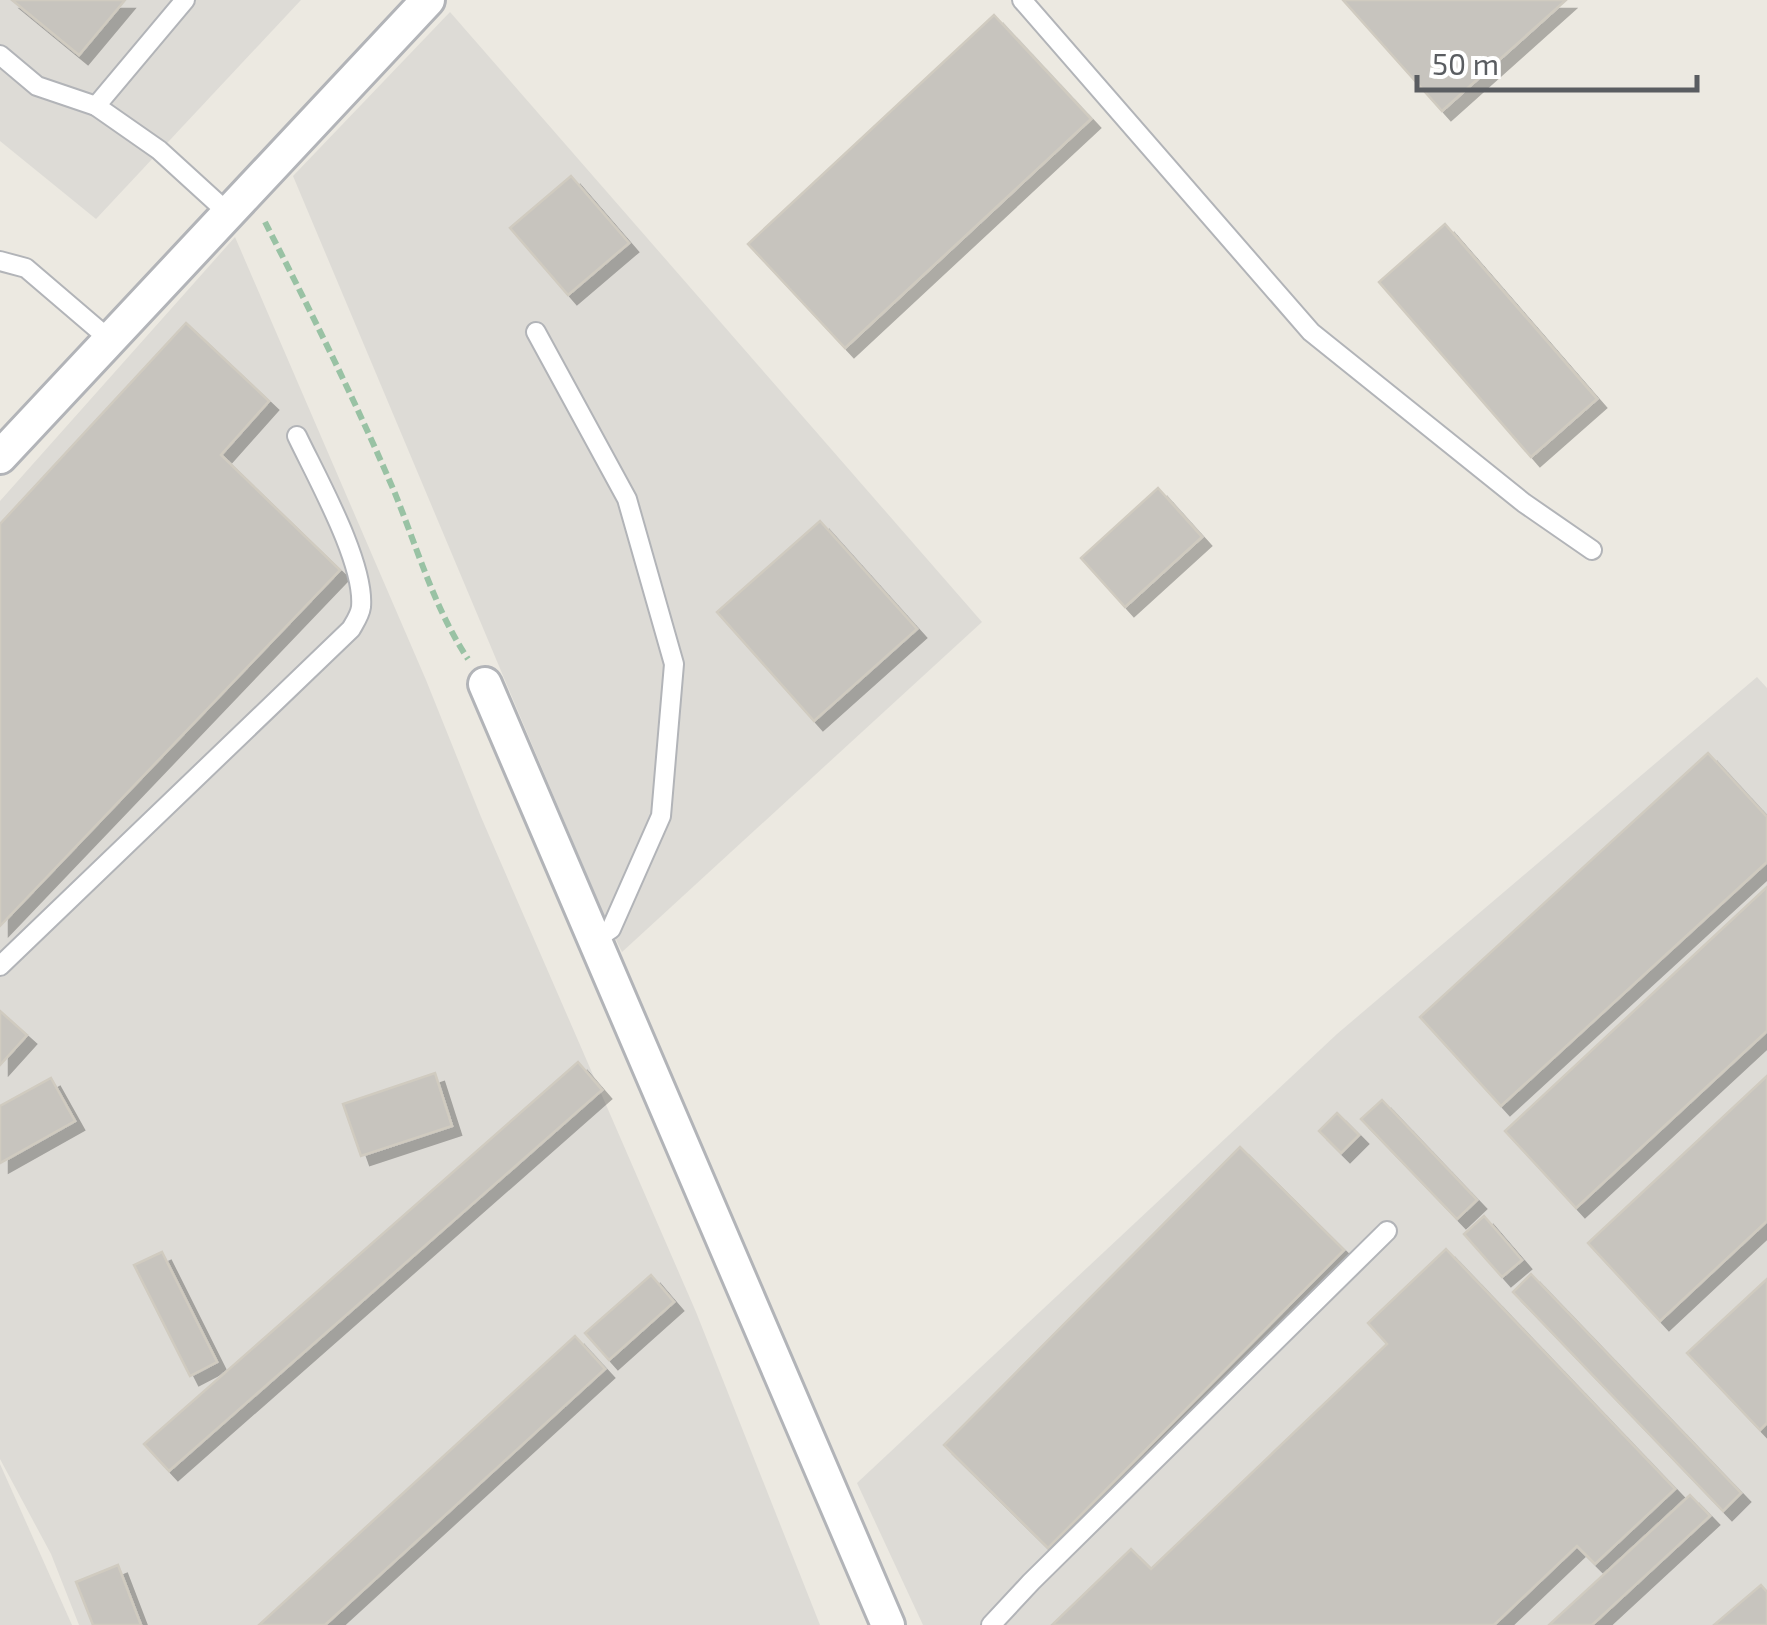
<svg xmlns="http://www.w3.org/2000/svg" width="1767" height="1625" font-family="'Exo 2',sans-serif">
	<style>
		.industrial { fill: #dddbd6 }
		.building { fill: #c7c4be; stroke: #d0cbc0; stroke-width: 2.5; filter: url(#shadow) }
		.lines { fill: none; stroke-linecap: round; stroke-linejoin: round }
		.lane-casing { stroke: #b2b4b8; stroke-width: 22 }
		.street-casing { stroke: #b2b4b8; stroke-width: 38 }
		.path { stroke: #99c2a4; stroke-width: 6; stroke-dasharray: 10 5; stroke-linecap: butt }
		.lane { stroke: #fff; stroke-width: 18 }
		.street { stroke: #fff; stroke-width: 32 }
	</style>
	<defs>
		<filter id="shadow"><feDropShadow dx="9" dy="9" stdDeviation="0" flood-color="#0004"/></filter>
	</defs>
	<rect width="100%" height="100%" fill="#ece9e1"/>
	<!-- industrial -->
	<g class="industrial">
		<polygon points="0,0 301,0 96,219 0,141"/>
		<polygon points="450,12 982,622 622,952 602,911 293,176"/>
		<polygon points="235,237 426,680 481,817 696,1312 820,1625 79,1625 51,1554 0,1459 0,501"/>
		<polygon points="1757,677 1767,688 1767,1625 923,1625 857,1483 1337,1034"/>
		<polygon points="0,1464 72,1625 0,1625"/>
	</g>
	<!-- building -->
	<g class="building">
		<polygon points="12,0 125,0 79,55"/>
		<polygon points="1343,0 1566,0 1442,111"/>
		<polygon points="994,15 1091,119 845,348 748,244"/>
		<polygon points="571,176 629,243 568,295 510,228"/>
		<polygon points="1445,224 1597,399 1531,457 1379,282"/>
		<polygon points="186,323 269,401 221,455 340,570 0,926 0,524"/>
		<polygon points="1158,488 1202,537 1125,607 1081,558"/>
		<polygon points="820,521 917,629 814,721 717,612"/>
		<polygon points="1708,753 1767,817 1767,862 1501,1106 1420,1017"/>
		<polygon points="1767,887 1767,1031 1576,1208 1505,1131"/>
		<polygon points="0,1011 27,1035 0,1065"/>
		<polygon points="578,1062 602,1090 169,1471 144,1444"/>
		<polygon points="435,1073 452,1126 361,1156 343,1104"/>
		<polygon points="1767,1076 1767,1221 1660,1321 1588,1243"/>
		<polygon points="51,1078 75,1121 0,1163 0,1106"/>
		<polygon points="1382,1100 1477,1200 1457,1219 1361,1119"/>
		<polygon points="1337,1113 1359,1135 1341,1153 1319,1131"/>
		<polygon points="1240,1147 1344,1250 1048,1548 944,1445"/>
		<polygon points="1484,1216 1522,1260 1502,1277 1464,1234"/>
		<polygon points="1446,1249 1675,1489 1595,1564 1577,1546 1494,1625 1052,1625 1131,1549 1151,1569 1387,1344 1368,1323"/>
		<polygon points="162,1252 217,1362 190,1376 134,1265"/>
		<polygon points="1531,1274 1741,1493 1723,1511 1513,1292"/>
		<polygon points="651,1275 674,1302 609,1360 585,1333"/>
		<polygon points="1767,1279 1767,1423 1760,1430 1687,1353"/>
		<polygon points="575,1336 605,1369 325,1625 259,1625"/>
		<polygon points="1690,1495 1710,1516 1592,1625 1549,1625"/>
		<polygon points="118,1565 141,1625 93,1625 76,1582"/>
		<polygon points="1761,1585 1767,1592 1767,1625 1714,1625"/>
	</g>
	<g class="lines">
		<!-- lane casing -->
		<g class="lane-casing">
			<g id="lane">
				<polyline points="185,0 96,106 159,150 227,212"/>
				<polyline points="1022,0 1311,332 1524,503 1592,550"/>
				<polyline points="0,55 37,86 96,106"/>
				<polyline points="0,261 26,268 109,339"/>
				<polyline points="536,332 627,499 674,664 661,816 611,929 593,941"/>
				<path d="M0,966L351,629C355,622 360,615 361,607C365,563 317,478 297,436"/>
				<polyline points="991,1625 1031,1582 1387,1231"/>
			</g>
		</g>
		<!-- street casing -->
		<g class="street-casing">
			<g id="street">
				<polyline points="0,457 428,0"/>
				<polyline points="485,684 888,1625"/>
			</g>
		</g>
		<!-- path -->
		<path class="path" d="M265,222C310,310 355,400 394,491C417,547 434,608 468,659"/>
		<!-- lane -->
		<use href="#lane" class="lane"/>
		<!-- street -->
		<use href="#street" class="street"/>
	</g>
	<!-- scale -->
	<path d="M1417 75v15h280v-15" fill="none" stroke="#5a5d61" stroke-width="5"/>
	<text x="1432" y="75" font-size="30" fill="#5a5d61" stroke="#ffffff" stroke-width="8" paint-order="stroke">50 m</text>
</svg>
